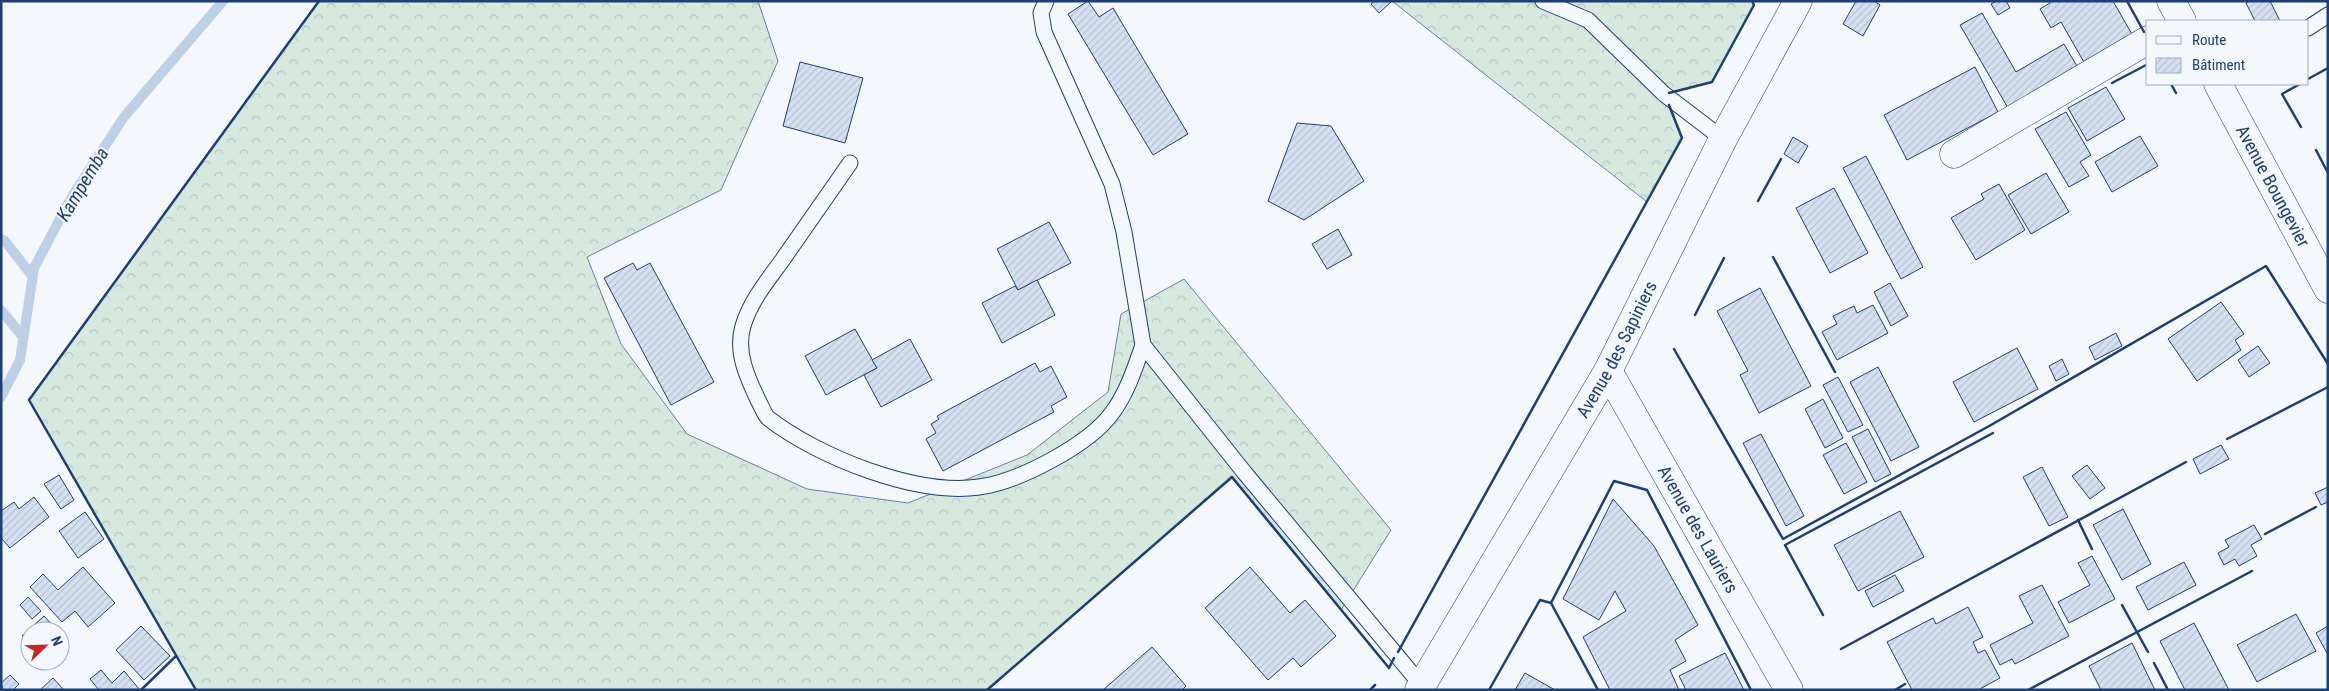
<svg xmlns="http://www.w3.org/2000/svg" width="2329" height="691" font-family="'Roboto Condensed',sans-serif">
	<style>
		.forest { fill: url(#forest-crowns); stroke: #687fa3 }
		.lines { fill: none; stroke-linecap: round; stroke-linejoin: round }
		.stream { stroke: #bed0e5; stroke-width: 10 }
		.building { fill: url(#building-hatch); stroke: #1d3f73 }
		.service-casing { stroke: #1d3f73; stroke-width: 17 }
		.minor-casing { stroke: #1d3f73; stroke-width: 29 }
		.service { stroke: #f4f7fb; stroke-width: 15 }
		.minor { stroke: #f4f7fb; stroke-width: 28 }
		.wall { stroke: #1d3f73; stroke-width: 2.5 }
		.labels { text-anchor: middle; stroke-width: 4; stroke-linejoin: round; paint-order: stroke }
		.street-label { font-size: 18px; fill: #1d3f73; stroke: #f4f7fb }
		.water-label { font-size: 19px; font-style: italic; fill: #1d3f73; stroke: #f4f7fb }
	</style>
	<defs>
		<pattern id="forest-crowns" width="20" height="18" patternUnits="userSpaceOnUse" patternTransform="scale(1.25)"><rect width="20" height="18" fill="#d7e8df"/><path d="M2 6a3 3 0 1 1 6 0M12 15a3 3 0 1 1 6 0" fill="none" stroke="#b8c8c3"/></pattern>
		<pattern id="building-hatch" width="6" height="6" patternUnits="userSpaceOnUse" patternTransform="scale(1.25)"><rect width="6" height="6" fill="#d5e0f0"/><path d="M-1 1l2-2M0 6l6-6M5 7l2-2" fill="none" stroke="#b6c1d1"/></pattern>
	</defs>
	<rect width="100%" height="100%" fill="#f4f7fb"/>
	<!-- forest -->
	<g class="forest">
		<polygon points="319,1 758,1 778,61 721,190 587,257 621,344 687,434 807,489 908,503 1027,455 1108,392 1121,314 1184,279 1391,530 1341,610 1231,477 987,690 196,690 29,400"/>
		<polygon points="1392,1 1752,1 1754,5 1712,82 1664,94 1682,138 1647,202"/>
	</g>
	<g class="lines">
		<!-- stream -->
		<g class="stream">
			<polyline points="1,239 5,241 33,277"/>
			<polyline points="1,310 23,337"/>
			<polyline points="1,397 20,360 34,268 71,198 124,117 223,1"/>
		</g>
	</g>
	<!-- building -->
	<g class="building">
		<polygon points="1088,1 1099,17 1113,8 1188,134 1153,155 1068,14"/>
		<polygon points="1375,1 1392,1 1379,13 1371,4"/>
		<polygon points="1856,1 1874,1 1880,5 1863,36 1843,24"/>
		<polygon points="1997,1 2006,1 2010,8 1998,15 1991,4"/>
		<polygon points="2049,1 2113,1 2133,36 2085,64 2061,22 2051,28 2040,9 2050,3"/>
		<polygon points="2249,1 2270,1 2280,21 2255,21 2246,3"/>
		<polygon points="1982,13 2016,72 2064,44 2078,68 2008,108 1960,25"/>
		<polygon points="800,62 863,78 845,143 783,126"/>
		<polygon points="1975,67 1998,112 1907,160 1884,115"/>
		<polygon points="2106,87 2125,119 2087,141 2068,108"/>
		<polygon points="2066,112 2091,155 2080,162 2089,176 2069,187 2035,129"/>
		<polygon points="1297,123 1331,126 1364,181 1304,220 1268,201"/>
		<polygon points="2140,136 2158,166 2112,192 2095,162"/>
		<polygon points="1793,137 1808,146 1798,163 1784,154"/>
		<polygon points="1866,156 1923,267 1901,279 1843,168"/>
		<polygon points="2046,173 2069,212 2031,234 2008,195"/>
		<polygon points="1999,184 2025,230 1976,260 1951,218 1984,199 1981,194"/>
		<polygon points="1834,188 1868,253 1830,273 1796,208"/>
		<polygon points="1049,222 1071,263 1018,290 997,249"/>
		<polygon points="1338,229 1352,255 1327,269 1312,244"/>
		<polygon points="633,263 637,270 650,263 714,382 671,405 604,278"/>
		<polygon points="1037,280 1055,315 1002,343 982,303 1015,286 1018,290"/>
		<polygon points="1890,283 1908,316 1891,326 1874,292"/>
		<polygon points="1760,288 1811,386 1759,413 1740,375 1748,371 1717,311"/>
		<polygon points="2221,302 2244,334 2235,340 2241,350 2197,381 2168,339"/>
		<polygon points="1873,305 1888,333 1837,360 1822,332 1837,324 1833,316 1854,306 1857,313"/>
		<polygon points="855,329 877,368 826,395 805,356"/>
		<polygon points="2116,333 2122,346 2095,360 2089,347"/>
		<polygon points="910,339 932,380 881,407 864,375 877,368 872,360"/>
		<polygon points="2258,346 2270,363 2249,377 2238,360"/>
		<polygon points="2017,348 2038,389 1974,422 1953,382"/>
		<polygon points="2062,359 2069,374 2056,381 2049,366"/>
		<polygon points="1035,363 1040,372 1051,366 1067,397 1051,406 1054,412 943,471 926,439 936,433 931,424 939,419 937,416"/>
		<polygon points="1878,367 1919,447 1891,461 1850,382"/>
		<polygon points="1838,377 1863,425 1848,432 1823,385"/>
		<polygon points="1823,399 1843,438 1825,448 1805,409"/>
		<polygon points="1868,429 1891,474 1875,482 1852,437"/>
		<polygon points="1761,434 1804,516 1786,526 1743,443"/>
		<polygon points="1846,443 1867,482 1844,494 1823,455"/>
		<polygon points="2221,445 2229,459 2200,474 2193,459"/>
		<polygon points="2087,465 2105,488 2090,499 2072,476"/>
		<polygon points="2042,467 2068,517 2049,526 2023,477"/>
		<polygon points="59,475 74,500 61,509 44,484"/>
		<polygon points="2328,487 2328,502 2321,505 2315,493"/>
		<polygon points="34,497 49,517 10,548 1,538 1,511 14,502 19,509"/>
		<polygon points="1613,499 1654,546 1698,625 1675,640 1686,661 1670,670 1679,690 1610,690 1583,637 1626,611 1615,591 1599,620 1563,599"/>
		<polygon points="2123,509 2151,564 2122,580 2093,525"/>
		<polygon points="1900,511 1924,557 1858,591 1834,545"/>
		<polygon points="85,512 104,539 78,558 59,531"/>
		<polygon points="2254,525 2262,539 2251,545 2257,556 2239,566 2235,559 2224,565 2218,553 2229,547 2225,540"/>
		<polygon points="2092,556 2115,599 2069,623 2058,602 2090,585 2078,563"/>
		<polygon points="2184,562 2196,585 2148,610 2136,587"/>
		<polygon points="83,567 115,603 88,627 75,611 62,622 30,587 43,574 58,590"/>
		<polygon points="1250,567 1290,613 1305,600 1336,636 1301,667 1293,658 1268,680 1205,608"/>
		<polygon points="1895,575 1904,591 1873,607 1865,591"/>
		<polygon points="2042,585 2069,636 2015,664 2012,659 2000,665 1990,645 2033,623 2019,596"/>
		<polygon points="28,597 41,611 32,619 20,605"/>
		<polygon points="1968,607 1983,637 1973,642 1978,653 1985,650 2000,678 1978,690 1912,690 1887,642 1933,618 1936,624"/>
		<polygon points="2296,614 2316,651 2257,682 2237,645"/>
		<polygon points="44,616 58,631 30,631 30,644 22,636"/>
		<polygon points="2194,623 2229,690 2185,690 2160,641"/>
		<polygon points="141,626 170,656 144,680 116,650"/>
		<polygon points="2328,626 2328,655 2316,633"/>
		<polygon points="2132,643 2155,690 2101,690 2089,666"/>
		<polygon points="1152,647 1186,686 1182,690 1103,690"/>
		<polygon points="1725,653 1744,690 1686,690 1679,676"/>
		<polygon points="101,670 112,683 124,671 140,690 99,690 90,679"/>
		<polygon points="1525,673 1555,690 1515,690"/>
		<polygon points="10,675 19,684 13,690 3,690 1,683"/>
		<polygon points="53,678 64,690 40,690"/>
	</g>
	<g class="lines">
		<!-- service casing -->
		<g class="service-casing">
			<g id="service">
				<polyline points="1046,1 1041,13 1044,32 1112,184 1124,232 1143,345 1244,472 1423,687"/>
				<polyline points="1543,1 1588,20 1664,94 1723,139"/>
				<polyline points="2308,28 2328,15"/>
				<path d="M850,163C827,196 804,229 781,262C767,281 750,302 743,326C735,352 748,379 759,402C762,407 764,414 768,418C818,457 916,496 979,487C1018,482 1089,445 1112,413C1127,393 1135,368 1143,345"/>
			</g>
		</g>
		<!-- minor casing -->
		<g class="minor-casing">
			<g id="minor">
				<polyline points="2171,1 2182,21"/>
				<path id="s1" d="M2218,84L2328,289"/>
				<polyline points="1954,154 2148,40"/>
				<path id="s2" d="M1608,371L1789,690"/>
				<path id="s3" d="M1419,690L1608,371L1723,139L1798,1"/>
			</g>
		</g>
		<!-- service -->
		<use href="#service" class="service"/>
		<!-- minor -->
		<use href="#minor" class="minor"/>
		<!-- wall -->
		<g class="wall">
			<polyline points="2127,1 2144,32"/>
			<polyline points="2308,79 2328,68"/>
			<polyline points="2112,83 2148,64"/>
			<polyline points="2171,84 2176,93"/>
			<polyline points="2300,84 2282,94 2301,127"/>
			<polyline points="1669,93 1712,82 1754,5 1752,1"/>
			<polyline points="2316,150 2328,173"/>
			<polyline points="1758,201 1781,159"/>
			<polyline points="1773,257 1835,372"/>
			<polyline points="1695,315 1724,258"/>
			<polyline points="1674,349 1783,539 1991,425 2266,266 2328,364"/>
			<polyline points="2227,439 2328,387"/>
			<polyline points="2078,520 2092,549"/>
			<polyline points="2265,534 2316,507"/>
			<polyline points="2122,605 2148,652"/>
			<polyline points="1823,615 1785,545 1993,433"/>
			<polyline points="1841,649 2186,462"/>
			<polyline points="1398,652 1682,138 1669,105"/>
			<polyline points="2154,663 2168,690"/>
			<polyline points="141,690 176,656"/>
			<polyline points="196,690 29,400 319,1"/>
			<polyline points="987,690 1232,477 1389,668 1394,658"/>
			<polyline points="1370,690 1375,685"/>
			<polyline points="1489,690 1540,600 1551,603"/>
			<polyline points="1598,690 1551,603 1614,481 1647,490 1751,690"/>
			<polyline points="1895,690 1905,684"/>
			<polyline points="2028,690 2252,571"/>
		</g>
	</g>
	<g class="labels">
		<!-- street labels -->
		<g class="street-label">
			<text dy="6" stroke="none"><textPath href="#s1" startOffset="116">Avenue Boungevier</textPath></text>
			<text dy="6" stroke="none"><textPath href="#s3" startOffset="394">Avenue des Sapiniers</textPath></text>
			<text dy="6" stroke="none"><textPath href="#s2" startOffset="182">Avenue des Lauriers</textPath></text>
		</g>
		<!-- water labels -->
		<g class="water-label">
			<text transform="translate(82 184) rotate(-59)" y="7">Kampemba</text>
		</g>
	</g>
	<!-- border -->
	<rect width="2329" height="691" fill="none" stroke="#1d3f73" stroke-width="5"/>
	<!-- legend -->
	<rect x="2146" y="20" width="162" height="65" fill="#f4f7fb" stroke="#9eadc5"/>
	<rect x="2156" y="36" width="25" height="8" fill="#f4f7fb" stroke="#9eadc5"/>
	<text x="2192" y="45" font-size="15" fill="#1d3f73">Route</text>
	<rect x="2156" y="58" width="25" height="15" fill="url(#building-hatch)" stroke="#9eadc5"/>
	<text x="2192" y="70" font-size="15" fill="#1d3f73">Bâtiment</text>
	<!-- north arrow -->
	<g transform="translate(45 646) rotate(67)"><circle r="24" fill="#f4f7fb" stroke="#9eadc5"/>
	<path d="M0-4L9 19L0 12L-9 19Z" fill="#c62828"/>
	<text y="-8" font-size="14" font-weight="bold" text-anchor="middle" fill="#1d3f73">N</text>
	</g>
</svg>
